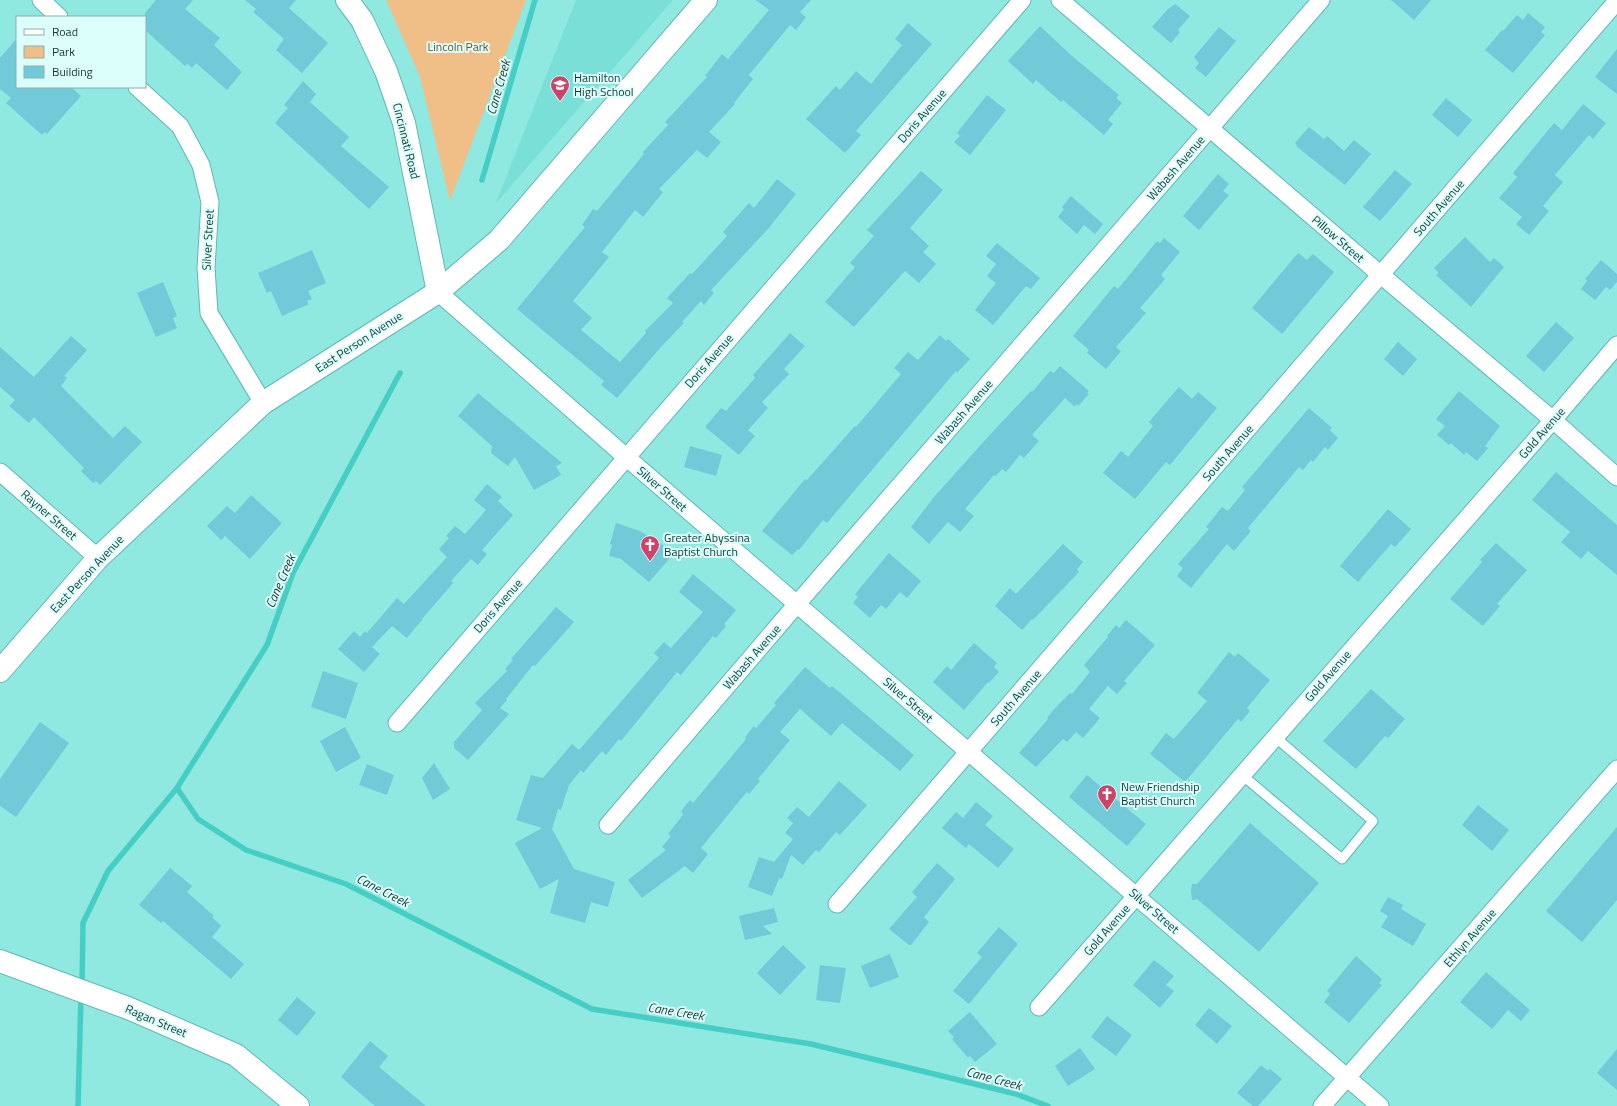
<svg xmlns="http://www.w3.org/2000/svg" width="1617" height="1106" font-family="'Titillium Web',sans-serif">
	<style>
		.built { fill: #79dfd7 }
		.green { fill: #f0be87 }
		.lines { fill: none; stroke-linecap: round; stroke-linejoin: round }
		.stream { stroke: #46cec5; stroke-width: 5.5 }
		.building { fill: #72cad8 }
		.service-casing { stroke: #5fb8b2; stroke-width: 11 }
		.minor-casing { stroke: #5fb8b2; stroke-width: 19 }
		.tertiary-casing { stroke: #5fb8b2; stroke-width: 24 }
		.secondary-casing { stroke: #5fb8b2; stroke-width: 24 }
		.service { stroke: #fff; stroke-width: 9 }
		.minor { stroke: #fff; stroke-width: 17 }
		.tertiary { stroke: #fff; stroke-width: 22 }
		.secondary { stroke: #fff; stroke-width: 22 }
		.labels { text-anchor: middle; stroke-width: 4; stroke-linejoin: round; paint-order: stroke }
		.park-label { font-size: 12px; fill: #71502a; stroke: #ddfffb }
		.poi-label { font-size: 12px; fill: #123936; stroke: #ddfffb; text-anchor: start }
		.street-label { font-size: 12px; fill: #123936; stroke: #ddfffb }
		.water-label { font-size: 13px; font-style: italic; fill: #1c3836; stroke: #ddfffb }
	</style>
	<rect width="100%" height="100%" fill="#8fe9e1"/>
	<!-- built -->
	<polygon class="built" points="576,0 673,0 496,203"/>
	<!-- green -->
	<polygon class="green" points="386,0 526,0 450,201 420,77"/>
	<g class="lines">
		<!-- stream -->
		<g class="stream">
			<polyline points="482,180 535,0"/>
			<polyline points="400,373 293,573 267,645 177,788 198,819 246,850 346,884 592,1009 811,1044 1016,1094 1048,1106"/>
			<polyline points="82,986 83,923 108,871 177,788"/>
			<polyline points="78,1106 81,996"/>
		</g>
	</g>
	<!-- building -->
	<g class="building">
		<polygon points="156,0 193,0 185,9 220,38 214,45 242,72 227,90 196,63 192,68 188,64 185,66 145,30 145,13"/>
		<polygon points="245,0 296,0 289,8 328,43 302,73 276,50 284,39 253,12 256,9"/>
		<polygon points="756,0 811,0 800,12 806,17 796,30 790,25 749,75 753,79 734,103 735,104 709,132 721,142 707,158 697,150 659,189 663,192 643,217 635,210 602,252 609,257 573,301 592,318 581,330 620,362 646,333 645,331 673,303 667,298 690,273 692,274 727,236 723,232 749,203 754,208 777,179 796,194 768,229 711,290 714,293 704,305 701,301 682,322 684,323 661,347 617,398 601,385 604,381 517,309 585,227 582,225 593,209 597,211 644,154 643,152 668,125 665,122 707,77 705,76 722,54 728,59 769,10"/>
		<polygon points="1391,0 1431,0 1414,20"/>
		<polygon points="1175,4 1190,16 1178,30 1180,32 1171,43 1152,27 1168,9"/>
		<polygon points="1528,13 1545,27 1541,32 1545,35 1513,73 1485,50 1502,30 1503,31 1517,15 1523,20"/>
		<polygon points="908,23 932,44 856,131 861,135 845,153 806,119 836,86 840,90 856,71 871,84 902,45 895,39"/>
		<polygon points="1040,26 1072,56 1119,95 1116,98 1122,103 1108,120 1113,124 1104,135 1063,100 1061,102 1036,80 1033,84 1008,61"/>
		<polygon points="1219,27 1236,41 1206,77 1195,68 1199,63 1194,57"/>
		<polygon points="17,38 17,87 71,87 81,96 47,134 45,132 42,135 6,103 11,98 0,89 0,58"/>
		<polygon points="1617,49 1617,94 1595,77"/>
		<polygon points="303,81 316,94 310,102 349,137 341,146 389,187 369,209 275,123 288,108 284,105"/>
		<polygon points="987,95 1006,110 970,155 954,142 960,136 957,133"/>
		<polygon points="1446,98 1472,120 1458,137 1432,115"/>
		<polygon points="1583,104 1606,123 1593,139 1589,135 1555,175 1563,182 1543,206 1549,211 1529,235 1516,224 1522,217 1499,198 1517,177 1513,173 1554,123 1562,130"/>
		<polygon points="1309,127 1324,139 1327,136 1344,151 1354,140 1371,154 1345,185 1296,146 1297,145 1295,143"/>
		<polygon points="1395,170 1412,184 1380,221 1363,207"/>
		<polygon points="921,171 943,190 910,228 929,246 923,252 936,264 919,283 905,271 854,327 825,302 855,267 850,263 874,236 867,230"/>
		<polygon points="1218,174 1229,184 1223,191 1229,195 1199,230 1183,216"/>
		<polygon points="1071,196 1103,224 1095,234 1084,225 1077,234 1058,217 1064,209 1062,207"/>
		<polygon points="1465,237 1490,262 1494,258 1504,267 1471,307 1436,275 1439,273 1434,268"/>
		<polygon points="1164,238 1180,252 1161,275 1165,279 1140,308 1146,313 1116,347 1121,351 1106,369 1087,353 1089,350 1073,336 1114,286 1118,289 1157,241 1160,243"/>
		<polygon points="997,243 1040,278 1031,289 1026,286 993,325 975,310 996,283 987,276 996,264 986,256"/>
		<polygon points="312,250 326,283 308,291 312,299 307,301 309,304 282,316 271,291 267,293 258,273"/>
		<polygon points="1298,253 1307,260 1313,254 1334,272 1282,334 1252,308"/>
		<polygon points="1601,260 1617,274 1617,282 1610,290 1606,287 1595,300 1581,289 1587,281 1585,279"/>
		<polygon points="163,282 177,316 173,318 177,328 156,337 137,293"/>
		<polygon points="1556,322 1574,338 1544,372 1526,356"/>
		<polygon points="790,333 805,346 784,369 789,374 762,402 768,408 748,430 755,436 739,455 705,427 721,408 726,411 755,378 753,375"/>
		<polygon points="940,335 946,341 948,339 970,359 957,373 956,371 827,523 823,520 799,550 798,549 792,555 762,531 805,479 807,480 855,426 856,427 901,374 894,368 908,352 918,360"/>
		<polygon points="71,336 87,350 64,376 67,378 61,386 113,438 125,426 142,442 100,485 96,481 93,483 81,471 84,468 34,417 29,423 9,406 15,400 0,387 0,347 34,377"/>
		<polygon points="1398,342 1417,359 1403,376 1384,359"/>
		<polygon points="1060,366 1089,391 1087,393 1089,394 1078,406 1076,404 1075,407 1065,398 1032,435 1039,441 1024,458 1020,455 1006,472 1002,469 996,476 994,475 965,509 974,516 960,532 948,522 929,544 911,527 934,497 986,439 1031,391 1032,392 1050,371 1054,373"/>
		<polygon points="1179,387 1192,399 1198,392 1217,408 1170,465 1166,462 1135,499 1103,473 1121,451 1128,457 1153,426 1149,422"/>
		<polygon points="1459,391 1500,426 1485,446 1488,448 1477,461 1466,452 1464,455 1451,443 1449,445 1437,435 1445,426 1436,419"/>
		<polygon points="478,393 562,463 556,466 561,475 534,490 515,457 508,466 491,453 492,446 458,416"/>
		<polygon points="1309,408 1332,428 1330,430 1338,438 1328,450 1325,447 1313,462 1311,460 1303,470 1299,467 1248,528 1251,531 1234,551 1227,544 1191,588 1177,576 1183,568 1178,564 1209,529 1206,527 1222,507 1228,511 1245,490 1242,487"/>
		<polygon points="690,446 722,455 716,476 684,467"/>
		<polygon points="1556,472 1617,525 1617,575 1588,551 1581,559 1561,542 1570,532 1532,500"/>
		<polygon points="487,484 502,497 498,501 513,515 482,550 487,554 478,565 471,559 451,581 453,583 422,619 423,619 411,633 407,638 392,626 372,647 380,654 364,672 338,649 354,631 360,637 365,631 367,633 397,598 404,604 447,557 439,549 449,538 446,536 455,526 465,534 486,510 474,500"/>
		<polygon points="251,495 282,523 250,559 225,536 221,540 207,526 227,506 235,513"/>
		<polygon points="1388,509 1411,529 1395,547 1391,544 1358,582 1340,566"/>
		<polygon points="616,523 640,531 669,549 666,554 670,558 649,582 621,559 609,556 612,545 610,544"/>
		<polygon points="1496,543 1527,570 1497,604 1500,606 1483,626 1450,599 1482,562 1480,560"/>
		<polygon points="1063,544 1083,562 1077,569 1079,572 1033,620 1032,619 1022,630 995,606 1010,588 1016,594"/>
		<polygon points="889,553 921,581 907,598 900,592 886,609 881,605 870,618 853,603 858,597 855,594"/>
		<polygon points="693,574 736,610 724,624 726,626 716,638 713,636 681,675 677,672 621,741 619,739 606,755 602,751 583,773 581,770 569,785 561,810 558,809 552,829 574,869 615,882 608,907 591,902 585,923 550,913 559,879 540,889 515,843 542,828 516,820 531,775 543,778 572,744 579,750 659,658 654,653 664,642 671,648 703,612 679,592"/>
		<polygon points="556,607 574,622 535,666 533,665 506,699 507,700 500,708 509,714 468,760 454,748 454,742 482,710 475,703 507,671 505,669 513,660 511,659"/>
		<polygon points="1126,620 1155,645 1124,681 1127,683 1117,694 1108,686 1089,709 1100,718 1083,738 1076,732 1067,742 1063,739 1036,767 1019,753 1048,719 1047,718 1056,707 1070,693 1072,694 1090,672 1084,665 1108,637 1107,636 1116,625 1119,628"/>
		<polygon points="974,643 997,663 994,667 999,672 989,683 988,682 964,710 933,682 947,666 951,670"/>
		<polygon points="1229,652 1235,657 1238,653 1270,680 1247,708 1250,711 1241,722 1238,719 1185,782 1150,754 1166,733 1174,739 1207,701 1197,693"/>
		<polygon points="805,667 830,688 832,686 914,755 900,771 842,723 831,736 800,709 780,732 790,740 758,779 760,781 749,794 747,792 740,800 701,848 708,854 693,873 685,866 642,898 628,880 666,850 662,847 671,836 668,834 682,816 683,814 681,811 690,800 693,803 746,739 745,737 754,726 756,728 776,705 774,703"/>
		<polygon points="323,671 358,683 346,719 311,707"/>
		<polygon points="1371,689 1405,719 1388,738 1385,736 1356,769 1323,741"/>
		<polygon points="40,722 69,743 16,817 0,806 0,779"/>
		<polygon points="345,727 361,758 336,772 320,741"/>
		<polygon points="434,763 450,789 433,800 422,778"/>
		<polygon points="367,764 394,775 387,795 359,785"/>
		<polygon points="1087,775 1146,824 1127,846 1069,797"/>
		<polygon points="839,781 867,805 840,835 836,832 819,852 816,850 803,865 791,855 782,879 779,878 772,896 748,887 759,857 774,862 793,839 785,833 793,823 787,818 797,807 809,817"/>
		<polygon points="976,802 993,816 985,825 1014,849 998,868 969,844 966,848 942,828 956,812 963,818"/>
		<polygon points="1478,805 1509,830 1492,851 1462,825"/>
		<polygon points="1250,823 1319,883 1259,952 1197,899 1192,900 1191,891 1192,884 1197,884"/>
		<polygon points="1617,827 1617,900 1582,942 1546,911"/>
		<polygon points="937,863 955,879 924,917 929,922 911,945 909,945 889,929 917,897 912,892"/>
		<polygon points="170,868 192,886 187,892 214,916 212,917 221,926 212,937 244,964 231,979 163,921 161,923 139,905"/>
		<polygon points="1388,897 1403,905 1401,909 1426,924 1413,946 1381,927 1388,916 1380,911"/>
		<polygon points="774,908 778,922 763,926 772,934 745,940 739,916"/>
		<polygon points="999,927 1018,944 969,1004 953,991 982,957 977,953"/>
		<polygon points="783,945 806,967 780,995 757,973"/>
		<polygon points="890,954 899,977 870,988 861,966"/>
		<polygon points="1356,956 1382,979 1379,983 1382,985 1349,1023 1324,1002 1330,994 1327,991"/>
		<polygon points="1154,960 1174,976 1166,985 1174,991 1160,1008 1133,985"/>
		<polygon points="820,965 846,968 840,1003 816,1000"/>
		<polygon points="1486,972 1530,1010 1521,1021 1508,1010 1492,1029 1460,1002"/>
		<polygon points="297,997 316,1013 297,1036 278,1020"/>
		<polygon points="1209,1008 1232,1026 1217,1044 1195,1025"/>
		<polygon points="970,1012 997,1044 975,1062 970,1056 968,1058 952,1039 954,1037 948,1031"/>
		<polygon points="1107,1016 1132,1035 1116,1056 1091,1037"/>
		<polygon points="370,1041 388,1056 379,1067 426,1106 375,1106 341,1077"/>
		<polygon points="1080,1048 1095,1069 1068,1086 1055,1066"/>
		<polygon points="1617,1049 1617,1090 1597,1073"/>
		<polygon points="1261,1065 1268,1071 1270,1069 1282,1079 1258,1106 1253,1106 1237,1093"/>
	</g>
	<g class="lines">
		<!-- service casing -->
		<g class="service-casing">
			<polyline id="service" points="1242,775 1342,859 1373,821 1275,737"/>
		</g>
		<!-- minor casing -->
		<g class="minor-casing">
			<g id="minor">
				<polyline points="41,0 59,17"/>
				<polyline points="1060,0 1381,275 1553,420 1617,477"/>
				<polyline points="137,87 180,126 201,165 210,202 206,268 209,313 263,403"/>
				<polyline points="438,292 626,457 1380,1106"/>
				<polyline points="0,472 98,558"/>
				<polyline points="397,723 1022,0"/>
				<polyline points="608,825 797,604 1321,0"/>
				<polyline points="837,904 1617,1"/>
				<polyline points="1039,1007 1553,420 1617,345"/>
				<polyline points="1322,1106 1617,769"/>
			</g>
		</g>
		<!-- tertiary casing -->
		<g class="tertiary-casing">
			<g id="tertiary">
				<polyline points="347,0 362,20 386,71 404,123 438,292"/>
				<polyline points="0,961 128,1008 236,1055 298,1106"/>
			</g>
		</g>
		<!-- secondary casing -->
		<g class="secondary-casing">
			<polyline id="secondary" points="0,671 98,558 263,403 438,292 499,240 706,0"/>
		</g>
		<!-- service -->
		<use href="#service" class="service"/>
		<!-- minor -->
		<use href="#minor" class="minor"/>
		<!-- tertiary -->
		<use href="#tertiary" class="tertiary"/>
		<!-- secondary -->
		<use href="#secondary" class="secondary"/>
	</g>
	<!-- icons -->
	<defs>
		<g id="school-pin" transform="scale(1)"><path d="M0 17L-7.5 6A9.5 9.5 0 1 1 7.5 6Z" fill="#d14268" stroke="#ddfffb"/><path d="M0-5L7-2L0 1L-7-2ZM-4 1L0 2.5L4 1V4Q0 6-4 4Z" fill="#fff"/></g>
		<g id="church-pin" transform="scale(1)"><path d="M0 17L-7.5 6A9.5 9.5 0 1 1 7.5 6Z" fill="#d14268" stroke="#ddfffb"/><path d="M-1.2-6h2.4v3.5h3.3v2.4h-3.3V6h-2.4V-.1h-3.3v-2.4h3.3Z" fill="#fff"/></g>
	</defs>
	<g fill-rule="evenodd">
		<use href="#school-pin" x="560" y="85"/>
		<use href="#church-pin" x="650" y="545"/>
		<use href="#church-pin" x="1107" y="794"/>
	</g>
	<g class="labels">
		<!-- park labels -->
		<g class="park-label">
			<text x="458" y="51">Lincoln Park</text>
		</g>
		<!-- poi labels -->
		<g class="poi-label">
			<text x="574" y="82">Hamilton<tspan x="574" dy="14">High School</tspan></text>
			<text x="664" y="542">Greater Abyssina<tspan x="664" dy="14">Baptist Church</tspan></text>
			<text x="1121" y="791">New Friendship<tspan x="1121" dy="14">Baptist Church</tspan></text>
		</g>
		<!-- street labels -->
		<g class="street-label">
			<text transform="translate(922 116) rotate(-49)" y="4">Doris Avenue</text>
			<text transform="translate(406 141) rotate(76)" y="4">Cincinnati Road</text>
			<text transform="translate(1176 168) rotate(-49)" y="4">Wabash Avenue</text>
			<text transform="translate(1439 208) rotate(-49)" y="4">South Avenue</text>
			<text transform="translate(1338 239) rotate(41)" y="4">Pillow Street</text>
			<text transform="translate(208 240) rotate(-87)" y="4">Silver Street</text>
			<text transform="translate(359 342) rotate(-33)" y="4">East Person Avenue</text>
			<text transform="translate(709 361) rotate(-49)" y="4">Doris Avenue</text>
			<text transform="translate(964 412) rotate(-49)" y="4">Wabash Avenue</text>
			<text transform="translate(1542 433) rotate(-49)" y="4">Gold Avenue</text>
			<text transform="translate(1228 453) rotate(-49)" y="4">South Avenue</text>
			<text transform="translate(662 489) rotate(41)" y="4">Silver Street</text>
			<text transform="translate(49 515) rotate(41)" y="4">Rayner Street</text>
			<text transform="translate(87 574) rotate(-47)" y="4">East Person Avenue</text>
			<text transform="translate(498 606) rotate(-49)" y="4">Doris Avenue</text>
			<text transform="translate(752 657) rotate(-49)" y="4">Wabash Avenue</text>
			<text transform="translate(1328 676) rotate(-49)" y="4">Gold Avenue</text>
			<text transform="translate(1016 698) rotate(-49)" y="4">South Avenue</text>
			<text transform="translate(908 700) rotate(41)" y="4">Silver Street</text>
			<text transform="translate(1154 911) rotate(41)" y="4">Silver Street</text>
			<text transform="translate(1107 930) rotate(-49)" y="4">Gold Avenue</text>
			<text transform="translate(1470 938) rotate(-49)" y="4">Ethlyn Avenue</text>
			<text transform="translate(156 1021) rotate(23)" y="4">Ragan Street</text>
		</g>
		<!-- water labels -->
		<g class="water-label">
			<text transform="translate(498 87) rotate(-74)" y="5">Cane Creek</text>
			<text transform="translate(280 581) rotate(-67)" y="5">Cane Creek</text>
			<text transform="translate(383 890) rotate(27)" y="5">Cane Creek</text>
			<text transform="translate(676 1011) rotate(9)" y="5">Cane Creek</text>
			<text transform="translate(994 1078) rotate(15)" y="5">Cane Creek</text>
		</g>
	</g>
	<!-- legend -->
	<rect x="16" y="16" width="130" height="72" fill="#ddfffb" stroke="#8cb0ac"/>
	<rect x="24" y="29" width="20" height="6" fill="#ffffff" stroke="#8cb0ac"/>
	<text x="52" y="36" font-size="12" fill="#123936">Road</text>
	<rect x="24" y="46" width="20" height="12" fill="#f0be87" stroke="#8cb0ac"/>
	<text x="52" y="56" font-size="12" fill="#123936">Park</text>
	<rect x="24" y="66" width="20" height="12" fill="#72cad8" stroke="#8cb0ac"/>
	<text x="52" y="76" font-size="12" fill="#123936">Building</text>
</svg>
